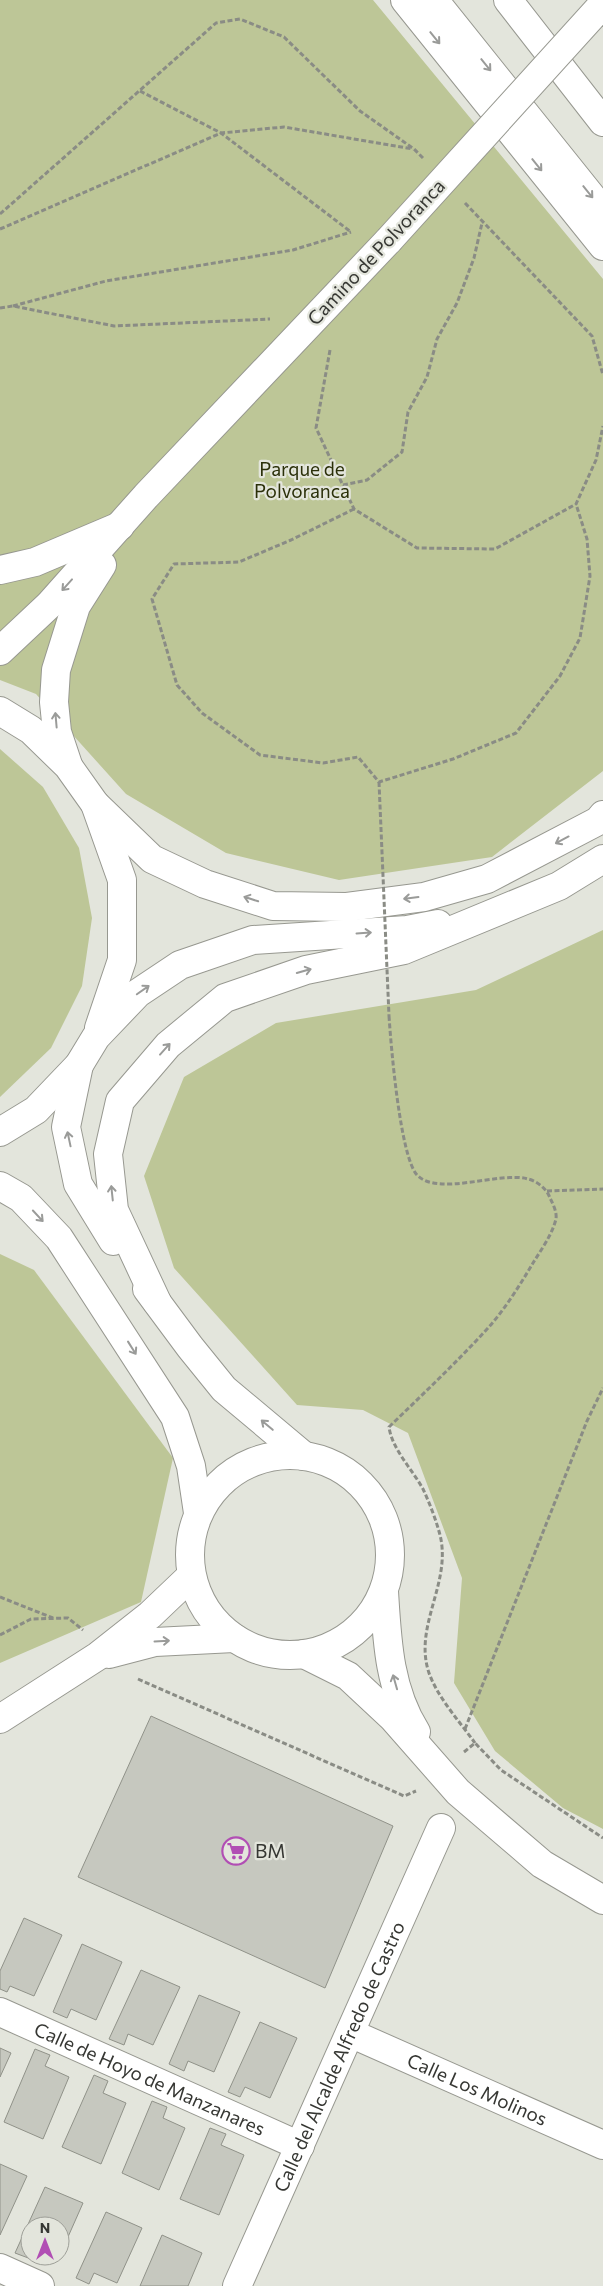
<svg xmlns="http://www.w3.org/2000/svg" width="603" height="2286" font-family="Commissioner,sans-serif">
	<style>
		.green { fill: #bdc697 }
		.building { fill: #c6c8bf; stroke: #909289 }
		.lines { fill: none; stroke-linecap: round; stroke-linejoin: round }
		.street-casing { stroke: #979890; stroke-width: 30 }
		.highway-casing { stroke: #979890; stroke-width: 30 }
		.path { stroke: #8a8c85; stroke-width: 3; stroke-dasharray: 5 2.5; stroke-linecap: butt }
		.street { stroke: #fff; stroke-width: 28 }
		.highway { stroke: #fff; stroke-width: 28 }
		.highway-bridge-casing { stroke: #979890; stroke-width: 30; stroke-linecap: butt }
		.path-bridge { stroke: #8a8c85; stroke-width: 3; stroke-dasharray: 5 2.5; stroke-linecap: butt }
		.highway-bridge { stroke: #fff; stroke-width: 28 }
		.oneway { stroke: #9a9b99 }
		.labels { text-anchor: middle; stroke-width: 4.5; stroke-linejoin: round; paint-order: stroke }
		.street-label { font-size: 19px; fill: #363733; stroke: #e3e5dc }
		.park-label { font-size: 19px; fill: #2b3009; stroke: #e3e5dc }
		.poi-label { font-size: 19px; fill: #363733; stroke: #e3e5dc; text-anchor: start }
	</style>
	<rect width="100%" height="100%" fill="#e3e5dc"/>
	<!-- green -->
	<g class="green">
		<polygon points="0,0 373,0 603,279 603,771 492,857 339,880 226,853 126,794 36,694 0,680"/>
		<polygon points="0,749 43,787 79,848 92,918 82,986 51,1048 0,1097"/>
		<polygon points="603,930 603,1829 563,1808 495,1751 454,1683 462,1578 408,1433 363,1410 297,1405 174,1268 144,1176 184,1077 276,1023 476,990"/>
		<polygon points="0,1254 34,1270 173,1458 141,1602 0,1663"/>
	</g>
	<!-- building -->
	<g class="building">
		<polygon points="151,1716 393,1826 325,1988 78,1877"/>
		<polygon points="24,1918 62,1935 34,1996 10,1986 7,1992 0,1989 0,1971"/>
		<polygon points="82,1944 122,1962 96,2020 71,2009 67,2018 53,2012"/>
		<polygon points="141,1970 180,1987 153,2045 128,2034 124,2045 109,2039"/>
		<polygon points="199,1995 240,2012 214,2072 188,2061 184,2071 169,2064"/>
		<polygon points="260,2022 297,2038 270,2098 245,2087 240,2097 228,2092"/>
		<polygon points="0,2048 11,2053 0,2077"/>
		<polygon points="35,2049 50,2055 45,2066 69,2077 43,2139 4,2122"/>
		<polygon points="94,2075 108,2081 103,2093 126,2103 101,2164 62,2147"/>
		<polygon points="152,2101 167,2107 163,2118 185,2128 159,2190 122,2173"/>
		<polygon points="210,2128 226,2134 221,2145 244,2155 219,2215 180,2199"/>
		<polygon points="0,2164 27,2176 0,2235"/>
		<polygon points="45,2187 83,2203 60,2255 60,2226 30,2226 31,2259 15,2253"/>
		<polygon points="106,2212 142,2228 117,2283 94,2273 89,2284 76,2278"/>
		<polygon points="162,2235 202,2253 188,2286 140,2286"/>
	</g>
	<g class="lines">
		<!-- street casing -->
		<g class="street-casing">
			<g id="street">
				<polyline points="0,570 35,562 120,526"/>
				<circle cx="290" cy="1555" r="100"/>
				<path d="M384,1591C387,1641 389,1689 416,1732"/>
				<polyline points="109,1654 155,1642 234,1638"/>
				<polyline points="304,1654 348,1676 393,1718 458,1792 542,1864 603,1900"/>
				<polyline points="0,1719 98,1656 150,1615 191,1576"/>
				<path id="s1" d="M0,2012L300,2146"/>
				<path id="s2" d="M350,2033L603,2145"/>
				<polyline points="0,2268 40,2286"/>
				<path id="s3" d="M237,2286L441,1828"/>
			</g>
		</g>
		<!-- highway casing -->
		<g class="highway-casing">
			<g id="highway">
				<polyline points="405,0 603,246"/>
				<polyline points="434,0 603,211"/>
				<polyline points="508,0 603,122"/>
				<polyline points="0,651 49,605 146,496 389,240"/>
				<polyline points="0,711 31,730 68,766 95,804 122,880 122,960 99,1028"/>
				<polyline points="68,765 57,732 54,702 56,670 76,606 102,565"/>
				<polyline points="95,804 152,859 205,884 273,906 347,907 424,897 487,879 598,821 603,815"/>
				<polyline points="79,1065 66,1127 78,1184 113,1241"/>
				<polyline points="0,1132 36,1110 79,1065 96,1037 138,993 180,965 253,940 407,930 438,924"/>
				<polyline points="0,1186 21,1198 59,1238 175,1417 191,1466 198,1513"/>
				<polyline points="147,1289 190,1347 224,1389 304,1456"/>
				<polyline points="157,1302 114,1210 108,1154 120,1101 168,1045 225,998 306,970 404,950 559,886 603,859"/>
			</g>
		</g>
		<!-- path -->
		<g class="path">
			<polyline points="140,91 221,133 351,232"/>
			<polyline points="465,203 592,336 603,375"/>
			<polyline points="0,214 216,23 240,19 284,37 360,111 414,149 423,158"/>
			<polyline points="0,229 221,133 284,127 413,149"/>
			<polyline points="13,306 106,281 293,250 351,232"/>
			<polyline points="0,308 13,306 114,326 270,319"/>
			<polyline points="330,350 316,428 354,509 417,548 495,549 576,504 596,460 603,426"/>
			<polyline points="343,485 367,480 402,452 408,412 427,377 437,339 457,303 474,258 482,223"/>
			<polyline points="354,509 291,540 239,562 174,564 152,599 177,685 202,713 260,755 323,763 358,757 379,782 453,759 516,733 560,676 580,638 590,576 587,539 576,504"/>
			<path d="M389,1016C391,1046 400,1156 417,1175C438,1197 500,1171 528,1179C537,1181 547,1189 550,1198C553,1204 557,1212 556,1219C552,1235 541,1250 533,1263C520,1285 505,1309 488,1328C457,1362 423,1394 389,1427C392,1449 412,1469 423,1489C430,1504 436,1520 440,1535C452,1583 413,1626 429,1673C438,1698 460,1722 475,1743"/>
			<polyline points="547,1191 603,1189"/>
			<polyline points="0,1597 53,1618"/>
			<polyline points="0,1635 31,1619 68,1618 83,1630"/>
			<polyline points="138,1679 404,1796 416,1791"/>
			<polyline points="465,1729 587,1421 603,1388"/>
			<polyline points="464,1752 475,1743 501,1770 603,1838"/>
		</g>
		<!-- street -->
		<use href="#street" class="street"/>
		<!-- highway -->
		<use href="#highway" class="highway"/>
		<!-- highway-bridge casing -->
		<g class="highway-bridge-casing">
			<polyline id="highway-bridge" points="389,240 603,4"/>
		</g>
		<!-- path-bridge -->
		<polyline class="path-bridge" points="379,782 389,1016"/>
		<!-- highway-bridge -->
		<use href="#highway-bridge" class="highway-bridge"/>
	</g>
	<!-- one-way arrows -->
	<defs><path id="oneway-shaft" d="M-6 0H5M1.5-3L5.5 0L1.5 3" fill="none" stroke-width="1.6" stroke-linecap="round" stroke-linejoin="round" transform="scale(1.25)"/></defs>
	<g class="oneway">
		<use href="#oneway-shaft" transform="translate(435 38) rotate(51)"/>
		<use href="#oneway-shaft" transform="translate(486 65) rotate(51)"/>
		<use href="#oneway-shaft" transform="translate(537 165) rotate(51)"/>
		<use href="#oneway-shaft" transform="translate(588 192) rotate(51)"/>
		<use href="#oneway-shaft" transform="translate(67 585) rotate(132)"/>
		<use href="#oneway-shaft" transform="translate(56 720) rotate(-95)"/>
		<use href="#oneway-shaft" transform="translate(562 840) rotate(152)"/>
		<use href="#oneway-shaft" transform="translate(411 898) rotate(173)"/>
		<use href="#oneway-shaft" transform="translate(251 899) rotate(-162)"/>
		<use href="#oneway-shaft" transform="translate(364 933) rotate(-4)"/>
		<use href="#oneway-shaft" transform="translate(304 971) rotate(-16)"/>
		<use href="#oneway-shaft" transform="translate(143 990) rotate(-35)"/>
		<use href="#oneway-shaft" transform="translate(165 1049) rotate(-48)"/>
		<use href="#oneway-shaft" transform="translate(69 1139) rotate(-102)"/>
		<use href="#oneway-shaft" transform="translate(112 1193) rotate(-96)"/>
		<use href="#oneway-shaft" transform="translate(38 1216) rotate(47)"/>
		<use href="#oneway-shaft" transform="translate(132 1348) rotate(58)"/>
		<use href="#oneway-shaft" transform="translate(267 1425) rotate(-140)"/>
		<use href="#oneway-shaft" transform="translate(162 1641) rotate(-3)"/>
		<use href="#oneway-shaft" transform="translate(395 1682) rotate(-106)"/>
	</g>
	<!-- icons -->
	<defs>
		<g id="supermarket-ring" transform="scale(1.4375)"><circle r="9.5" fill="#e3e5dc" stroke="#b14eb4" stroke-width="1.5"/><path d="M-6-5.5h2.5l.6 2H6L4.5 2H-2.5L-4.4-4H-6ZM-1.5 3.2a1.3 1.3 0 1 0 .1 0ZM3 3.2a1.3 1.3 0 1 0 .1 0Z" fill="#b14eb4"/></g>
	</defs>
	<g fill-rule="evenodd">
		<use href="#supermarket-ring" x="236" y="1851"/>
	</g>
	<g class="labels">
		<!-- street labels -->
		<g class="street-label">
			<text transform="translate(376 252) rotate(-47)" y="7">Camino de Polvoranca</text>
			<text dy="7" stroke="none"><textPath href="#s3" startOffset="251">Calle del Alcalde Alfredo de Castro</textPath></text>
			<text dy="7" stroke="none"><textPath href="#s1" startOffset="164">Calle de Hoyo de Manzanares</textPath></text>
			<text dy="7" stroke="none"><textPath href="#s2" startOffset="139">Calle Los Molinos</textPath></text>
		</g>
		<!-- park labels -->
		<g class="park-label">
			<text x="302" y="476">Parque de<tspan x="302" dy="22">Polvoranca</tspan></text>
		</g>
		<!-- poi labels -->
		<g class="poi-label">
			<text x="255" y="1858">BM</text>
		</g>
	</g>
	<!-- north arrow -->
	<g transform="translate(45 2241)"><circle r="24" fill="#e3e5dc" stroke="#9e9f98"/>
	<path d="M0-4L9 19L0 12L-9 19Z" fill="#b14eb4"/>
	<text y="-8" font-size="14" font-weight="bold" text-anchor="middle" fill="#363733">N</text>
	</g>
</svg>
